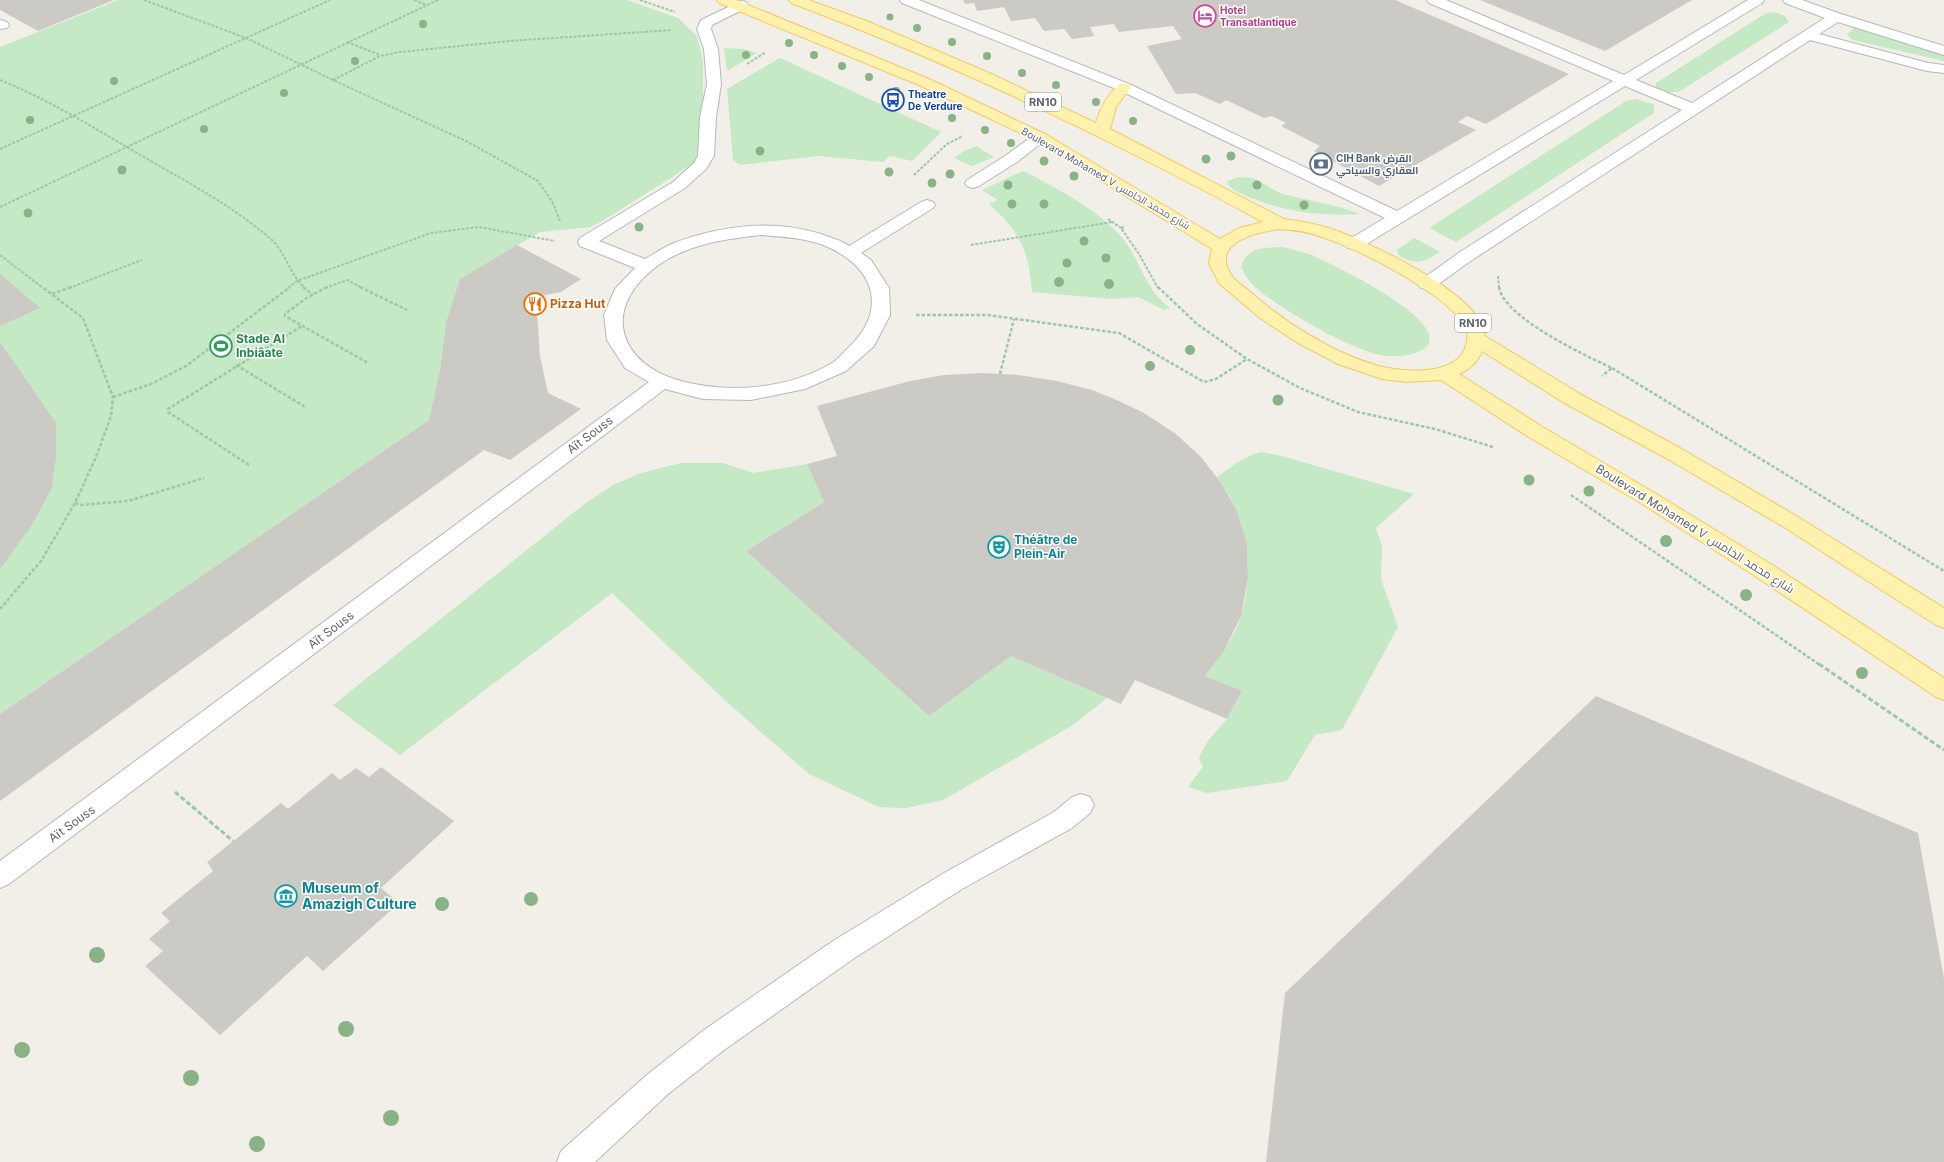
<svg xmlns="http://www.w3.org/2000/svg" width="1944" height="1162" font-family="Inter,Cairo,sans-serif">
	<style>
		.green { fill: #c5e8c5 }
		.building { fill: #cccac5 }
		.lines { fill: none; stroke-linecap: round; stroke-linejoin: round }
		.minor-casing { stroke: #b5b8bc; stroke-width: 2 }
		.major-casing { stroke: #f2c960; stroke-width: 2 }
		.path-far2 { stroke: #9cc7a9; stroke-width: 2; stroke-dasharray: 3 1.5; stroke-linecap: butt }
		.path-far1 { stroke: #9cc7a9; stroke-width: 2.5; stroke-dasharray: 3.5 2; stroke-linecap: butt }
		.path { stroke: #9cc7a9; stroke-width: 3; stroke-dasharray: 5 2.5; stroke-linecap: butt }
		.minor { fill: #fff; fill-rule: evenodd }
		.major { fill: #fff2af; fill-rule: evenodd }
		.tree { fill: #89b387 }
		.labels { text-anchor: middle; stroke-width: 3; stroke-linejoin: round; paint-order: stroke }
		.far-hotel-label { font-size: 10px; font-weight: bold; fill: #b23c85; stroke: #fff; text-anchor: start }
		.far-transit-label { font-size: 10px; font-weight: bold; fill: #164399; stroke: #fff; text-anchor: start }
		.far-service-label { font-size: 10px; font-weight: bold; fill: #4e5e75; stroke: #fff; text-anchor: start }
		.far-street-label { font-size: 10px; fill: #5f6368; stroke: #fff }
		.shield { fill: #fff; stroke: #8f9295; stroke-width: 1 }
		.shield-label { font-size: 11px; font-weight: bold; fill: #5f6368 }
		.food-label { font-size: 12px; font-weight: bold; fill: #c56008; stroke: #fff; text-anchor: start }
		.leisure-label { font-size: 12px; font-weight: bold; fill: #27864d; stroke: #fff; text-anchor: start }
		.street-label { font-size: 12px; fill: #5f6368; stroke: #fff }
		.culture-label { font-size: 12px; font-weight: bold; fill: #0d838f; stroke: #fff; text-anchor: start }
		.near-culture-label { font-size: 14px; font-weight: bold; fill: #0d838f; stroke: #fff; text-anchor: start }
	</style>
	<rect width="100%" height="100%" fill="#f1efe8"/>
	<!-- green -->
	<g class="green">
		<polygon points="118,0 627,0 678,18 697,36 703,61 703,150 696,162 604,220 591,227 540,232 460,279 446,322 440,370 429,420 0,714 0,47"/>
		<polygon points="1775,12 1785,16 1789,22 1680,91 1668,93 1656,89 1656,83 1766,13"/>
		<polygon points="1855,27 1868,29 1944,54 1944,61 1853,40 1847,35"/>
		<polygon points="724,48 744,49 757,53 727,71"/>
		<polygon points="780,58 941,132 912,161 890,156 883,162 819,156 740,165 733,160 727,89"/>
		<polygon points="1637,99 1654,105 1654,113 1456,242 1429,228 1626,101"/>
		<polygon points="976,146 994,157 972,166 954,158 964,151"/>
		<path d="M1023,171C1058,189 1098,209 1124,240C1141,262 1146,291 1170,308L1164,310L1138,297L1112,299L1032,292C1029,250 1020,232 989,204L998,200L982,190Z"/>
		<path d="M1239,177L1253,178L1282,194L1340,207L1360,214C1321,216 1290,213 1254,199C1244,195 1235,192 1227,184L1228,181Z"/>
		<path d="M1414,238L1440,252C1427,260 1420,265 1405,259C1401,257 1398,255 1397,250Z"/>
		<path d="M1283,247C1292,249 1302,252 1312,255C1329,263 1458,323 1424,349C1412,357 1393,357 1380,355C1350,349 1272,305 1251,283C1247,278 1244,273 1241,267C1247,246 1264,248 1283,247Z"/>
		<path d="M1261,452L1278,455L1414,494L1376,528L1382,546L1381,579L1398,627L1342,730L1315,735L1287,781L1207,793L1188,787L1203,767L1199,758L1207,742L1227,719L1242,692L1205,676C1219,658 1234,638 1241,616C1256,568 1247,516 1217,477C1231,467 1244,456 1261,452Z"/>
		<polygon points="681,463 723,463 753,473 807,464 824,502 746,551 929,716 1011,656 1107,698 1073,725 943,800 906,808 879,807 809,774 729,704 612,593 400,755 333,705 583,505 613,485 641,473"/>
	</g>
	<!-- building -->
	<g class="building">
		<polygon points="0,0 114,0 38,31 0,10"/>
		<polygon points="963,0 1395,0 1569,74 1486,124 1467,116 1458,122 1476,130 1379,186 1314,151 1320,146 1281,126 1286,123 1272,116 1264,118 1226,100 1220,104 1195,93 1176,94 1147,46 1182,39 1173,26 1119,32 1114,24 1090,27 1094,36 1072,39 1064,29 1044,31 1035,18 1011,21 1004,7 977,11 974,3 965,4"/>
		<polygon points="1480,0 1692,0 1605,51"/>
		<polygon points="517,245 581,279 561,292 536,297 540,356 548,393 581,409 510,460 484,450 0,801 0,714 429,420 440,370 446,322 460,279"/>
		<polygon points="0,274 40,308 0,326"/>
		<polygon points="0,342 56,423 56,456 52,487 32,525 0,569"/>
		<polygon points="983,373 1019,375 1057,381 1092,390 1119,401 1144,413 1176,434 1201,457 1222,484 1237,511 1247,543 1248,578 1241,616 1224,651 1205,676 1242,691 1227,719 1135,680 1121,704 1011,656 929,716 746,551 824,502 807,464 837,456 817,406 910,381 944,375"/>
		<polygon points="1596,696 1918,833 1944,979 1944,1162 1266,1162 1285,993"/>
		<polygon points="381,767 454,821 381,888 399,903 323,971 307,956 220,1035 145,966 163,951 149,939 170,921 161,913 213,871 207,862 281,803 288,809 332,773 340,780 356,768 369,777"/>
	</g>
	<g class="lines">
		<!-- minor casing -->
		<g class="minor-casing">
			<g id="minor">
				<polygon points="900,0 919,0 1129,84 1397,211 1613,81 1429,3 1427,0 1446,0 1624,75 1748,0 1764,0 1762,3 1636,80 1692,103 1825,18 1785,3 1783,0 1802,0 1841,14 1944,46 1944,55 1838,22 1819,34 1928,63 1944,65 1944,73 1927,71 1810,40 1472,260 1433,288 1427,289 1421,288 1418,284 1421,280 1460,252 1682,110 1625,86 1360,248 1354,249 1348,248 1345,244 1348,240 1385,218 1119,90 902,3"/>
				<path d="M741,1L746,2L748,5L746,8L712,25L711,29L718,49L721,84L716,117L714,156L706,169L685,188L599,241L645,259C654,254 664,247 674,243C721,225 773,219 821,234C831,238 841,240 849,246L921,202L927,200L933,202L935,205L933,208L861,253L871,260L889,288L890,315L874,346L846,371L805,389L751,400L703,399L665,389L9,884L0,888V861L649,382L625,368L607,340L604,315L615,289L635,268L580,246L578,242L580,238L673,182L694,163L698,156L700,117L707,84L704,49L697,29L701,20ZM761,235C784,237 809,238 830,248C879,271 886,315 846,350C842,354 837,360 832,363C788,389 730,394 681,381C622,365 600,313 652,270C682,245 723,239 761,235Z"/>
				<polygon points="0,20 7,22 9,25 7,28 0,29"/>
				<polygon points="1040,132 1045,134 1048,137 1045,140 1017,162 979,186 973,188 967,186 965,183 967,180 1005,156 1035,134"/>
				<polygon points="1081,794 1090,797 1094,805 1090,813 1072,828 962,889 853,959 724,1050 668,1094 595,1162 557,1162 561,1151 648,1074 704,1030 833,941 944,873 1054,812 1072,797"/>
			</g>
		</g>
		<!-- major casing -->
		<g class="major-casing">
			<path id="major" d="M717,0H736L929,79L1045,134L1220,239L1239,228L1263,222C1110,139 954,64 791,3L789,0H808L864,20L987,72L1096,123C1100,107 1108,95 1119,84H1129L1131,87L1116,107L1110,129L1284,219C1300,221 1316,224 1332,229C1368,242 1482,294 1485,336L1580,394L1680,448L1798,517L1944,608V628L1936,625L1784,527L1666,458L1566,404L1482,351C1477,362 1471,369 1459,374L1541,426L1653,492L1774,566L1944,678V700L1936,697L1758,578L1639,502L1527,436L1441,380L1407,382L1382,379L1338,364L1298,343L1260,318L1219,283L1209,263L1212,249L1035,140L919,85L719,3ZM1280,229C1293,230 1306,231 1319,236C1359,249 1440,290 1464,324C1468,330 1468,339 1466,345C1458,378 1399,372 1375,365C1329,351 1283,321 1248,290C1243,286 1235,281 1232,276C1209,242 1257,232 1280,229Z"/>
		</g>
		<!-- path-far2 -->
		<g class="path-far2">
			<polyline points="144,0 246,38 333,80"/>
			<polyline points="414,0 427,5"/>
			<polyline points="640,0 675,12"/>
			<polyline points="347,42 380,55"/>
			<polyline points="747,64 766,52"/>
			<path d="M0,80C52,101 99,131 147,159C191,184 234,207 272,240C285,252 290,275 305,288"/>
			<polyline points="0,149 330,0"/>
			<polyline points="914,175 947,144 963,136"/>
			<polyline points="0,207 438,0"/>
			<polyline points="1108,219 1121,228"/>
			<polyline points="560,221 553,203 538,181 468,142 333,80 380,56 400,52 509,41 672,30"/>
			<polyline points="1124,227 1121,228 1139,254 1158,288"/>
			<polyline points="971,245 1112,222"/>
			<polyline points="0,255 43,288"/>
			<polyline points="1498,276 1499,288"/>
			<polyline points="69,288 142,260"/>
			<polyline points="288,288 297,281 431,233 479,227 555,241"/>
			<polyline points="325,288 347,280 362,288"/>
		</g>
		<!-- path-far1 -->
		<g class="path-far1">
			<polyline points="303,287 313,295"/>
			<polyline points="327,287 305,299 285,314 285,316 368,363"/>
			<polyline points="360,287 407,310"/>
			<polyline points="1158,287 1197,324 1247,359 1300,388 1358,412 1435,429 1493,447"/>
			<path d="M1499,287C1503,317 1586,356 1612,368L1602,376"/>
			<polyline points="52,294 71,287"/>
			<polyline points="916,315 987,315 1119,333 1204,382 1216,379 1247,359"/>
			<polyline points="236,365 307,408"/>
			<polyline points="1612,368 1944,571"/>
			<polyline points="1000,374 1014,319"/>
			<polyline points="113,397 151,384 186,366 290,287"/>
			<polyline points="249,465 168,412 168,409 302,326"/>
			<polyline points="1571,495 1820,665"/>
			<polyline points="75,503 81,505 128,501 204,478"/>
			<polyline points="0,609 41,561 75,503 96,457 111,416 113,397 83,318 42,287"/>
		</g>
		<!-- path -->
		<g class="path">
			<polyline points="1819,664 1944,750"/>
			<polyline points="175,792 233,841"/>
		</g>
		<!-- minor -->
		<use href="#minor" class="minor"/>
		<!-- major -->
		<use href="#major" class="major"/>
	</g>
	<!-- trees -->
	<g class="tree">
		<circle cx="890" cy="17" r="3.5"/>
		<circle cx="423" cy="24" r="4"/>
		<circle cx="917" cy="28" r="4"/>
		<circle cx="952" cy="42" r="4"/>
		<circle cx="789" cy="43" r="4"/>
		<circle cx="746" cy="55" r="4"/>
		<circle cx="814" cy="55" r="4"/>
		<circle cx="987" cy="56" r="4"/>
		<circle cx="355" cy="61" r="4"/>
		<circle cx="842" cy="66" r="4"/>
		<circle cx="1022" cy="73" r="4"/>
		<circle cx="869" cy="77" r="4"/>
		<circle cx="114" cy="81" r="4"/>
		<circle cx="1056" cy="85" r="4"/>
		<circle cx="896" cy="91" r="4"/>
		<circle cx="284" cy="93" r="4"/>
		<circle cx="1096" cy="102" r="4"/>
		<circle cx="928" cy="106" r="4"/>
		<circle cx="952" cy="118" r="4"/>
		<circle cx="30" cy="120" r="4"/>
		<circle cx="1133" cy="121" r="4"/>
		<circle cx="204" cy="129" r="4"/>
		<circle cx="985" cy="130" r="4"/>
		<circle cx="1011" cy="143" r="4"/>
		<circle cx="760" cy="151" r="4.5"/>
		<circle cx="1231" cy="156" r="4.5"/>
		<circle cx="1206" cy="159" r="4.5"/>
		<circle cx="1044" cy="161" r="4.5"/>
		<circle cx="122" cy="170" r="4.5"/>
		<circle cx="889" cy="172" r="4.5"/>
		<circle cx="950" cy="174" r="4.5"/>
		<circle cx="1074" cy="176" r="4.5"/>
		<circle cx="932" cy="183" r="4.5"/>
		<circle cx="1008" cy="185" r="4.5"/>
		<circle cx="1257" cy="185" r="4.5"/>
		<circle cx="1012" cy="204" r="4.5"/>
		<circle cx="1044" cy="204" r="4.5"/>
		<circle cx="1304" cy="205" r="4.5"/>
		<circle cx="28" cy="213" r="4.5"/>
		<circle cx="639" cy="227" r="4.5"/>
		<circle cx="1084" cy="241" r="4.5"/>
		<circle cx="1106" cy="258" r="4.5"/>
		<circle cx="1067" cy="263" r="4.5"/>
		<circle cx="1059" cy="282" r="5"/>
		<circle cx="1109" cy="284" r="5"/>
		<circle cx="1190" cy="350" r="5"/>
		<circle cx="1150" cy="366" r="5"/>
		<circle cx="1278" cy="400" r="5.5"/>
		<circle cx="1529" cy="480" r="5.5"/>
		<circle cx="1589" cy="491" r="5.5"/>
		<circle cx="1666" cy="541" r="6"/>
		<circle cx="1746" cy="595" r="6"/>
		<circle cx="1862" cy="673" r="6"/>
		<circle cx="531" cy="899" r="7"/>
		<circle cx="442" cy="904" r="7"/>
		<circle cx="97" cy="955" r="8"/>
		<circle cx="346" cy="1029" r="8"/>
		<circle cx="22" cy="1050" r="8"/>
		<circle cx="191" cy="1078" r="8"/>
		<circle cx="391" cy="1118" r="8"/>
		<circle cx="257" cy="1144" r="8"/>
	</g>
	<!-- icons -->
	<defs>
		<g id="hotel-ring" transform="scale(1.15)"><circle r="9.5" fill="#fff" stroke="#d1479c" stroke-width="1.5"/><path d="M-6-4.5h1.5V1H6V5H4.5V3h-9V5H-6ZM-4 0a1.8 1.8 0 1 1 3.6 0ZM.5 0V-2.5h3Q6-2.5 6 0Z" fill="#d1479c"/></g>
		<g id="bus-ring" transform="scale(1.15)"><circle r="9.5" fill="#fff" stroke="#1a4fb4" stroke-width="1.5"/><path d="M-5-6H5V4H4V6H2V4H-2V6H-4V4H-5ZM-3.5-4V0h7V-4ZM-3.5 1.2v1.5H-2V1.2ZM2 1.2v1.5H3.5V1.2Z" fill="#1a4fb4"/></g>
		<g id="bank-ring" transform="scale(1.15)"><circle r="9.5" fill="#fff" stroke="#5c6f8a" stroke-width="1.5"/><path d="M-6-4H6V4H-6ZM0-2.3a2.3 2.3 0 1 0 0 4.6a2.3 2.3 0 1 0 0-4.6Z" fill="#5c6f8a"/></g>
		<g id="restaurant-ring" transform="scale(1.15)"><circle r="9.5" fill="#fff" stroke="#e8710a" stroke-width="1.5"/><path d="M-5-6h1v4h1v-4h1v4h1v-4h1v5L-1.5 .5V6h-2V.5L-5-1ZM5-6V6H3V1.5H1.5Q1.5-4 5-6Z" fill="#e8710a"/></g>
		<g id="stadium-ring" transform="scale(1.15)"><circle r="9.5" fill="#fff" stroke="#2e9e5b" stroke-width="1.5"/><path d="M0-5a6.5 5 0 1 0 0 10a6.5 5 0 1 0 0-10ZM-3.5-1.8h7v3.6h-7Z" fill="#2e9e5b"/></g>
		<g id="theatre-ring" transform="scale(1.15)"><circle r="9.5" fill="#fff" stroke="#0f9aa8" stroke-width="1.5"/><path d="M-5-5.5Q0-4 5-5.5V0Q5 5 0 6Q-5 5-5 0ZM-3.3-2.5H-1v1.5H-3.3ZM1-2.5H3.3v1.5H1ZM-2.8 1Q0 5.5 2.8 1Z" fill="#0f9aa8"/></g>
		<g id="museum-ring" transform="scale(1.15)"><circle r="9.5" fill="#fff" stroke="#0f9aa8" stroke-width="1.5"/><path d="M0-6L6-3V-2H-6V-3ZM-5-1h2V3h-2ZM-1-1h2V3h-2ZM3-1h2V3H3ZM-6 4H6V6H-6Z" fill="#0f9aa8"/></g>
	</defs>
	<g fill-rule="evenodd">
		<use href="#hotel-ring" x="1205" y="16"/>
		<use href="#bus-ring" x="893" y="100"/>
		<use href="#bank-ring" x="1321" y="164"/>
		<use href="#restaurant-ring" x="535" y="304"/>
		<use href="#stadium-ring" x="221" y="346"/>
		<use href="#theatre-ring" x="999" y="547"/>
		<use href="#museum-ring" x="286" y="896"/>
	</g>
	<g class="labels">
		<!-- far-hotel labels -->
		<g class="far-hotel-label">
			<text x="1220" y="14">Hotel<tspan x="1220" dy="12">Transatlantique</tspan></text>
		</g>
		<!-- far-transit labels -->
		<g class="far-transit-label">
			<text x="908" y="98">Theatre<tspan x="908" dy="12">De Verdure</tspan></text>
		</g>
		<!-- far-service labels -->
		<g class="far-service-label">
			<text x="1336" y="162">CIH Bank القرض<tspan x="1336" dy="12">العقاري والسياحي</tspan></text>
		</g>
		<!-- far-street labels -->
		<g class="far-street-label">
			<text transform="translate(1106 178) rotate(30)" y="4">Boulevard Mohamed V شارع محمد الخامس</text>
		</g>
		<!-- shield labels -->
		<g class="shield">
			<rect x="1025" y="93" width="36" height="18" rx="3"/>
			<rect x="1455" y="314" width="36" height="18" rx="3"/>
		</g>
		<g class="shield-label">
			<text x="1043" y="106">RN10</text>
			<text x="1473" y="327">RN10</text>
		</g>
		<!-- food labels -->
		<g class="food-label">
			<text x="550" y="308">Pizza Hut</text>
		</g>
		<!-- leisure labels -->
		<g class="leisure-label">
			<text x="236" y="343">Stade Al<tspan x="236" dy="14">Inbiâate</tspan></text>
		</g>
		<!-- street labels -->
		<g class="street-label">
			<text transform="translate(590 435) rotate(-37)" y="4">Aït Souss</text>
			<text transform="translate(1695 529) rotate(32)" y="4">Boulevard Mohamed V شارع محمد الخامس</text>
			<text transform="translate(331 630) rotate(-37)" y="4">Aït Souss</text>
			<text transform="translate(72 824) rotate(-36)" y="4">Aït Souss</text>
		</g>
		<!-- culture labels -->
		<g class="culture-label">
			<text x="1014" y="544">Théâtre de<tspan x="1014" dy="14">Plein-Air</tspan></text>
		</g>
		<!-- near-culture labels -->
		<g class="near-culture-label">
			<text x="302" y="893">Museum of<tspan x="302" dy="16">Amazigh Culture</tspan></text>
		</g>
	</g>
</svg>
